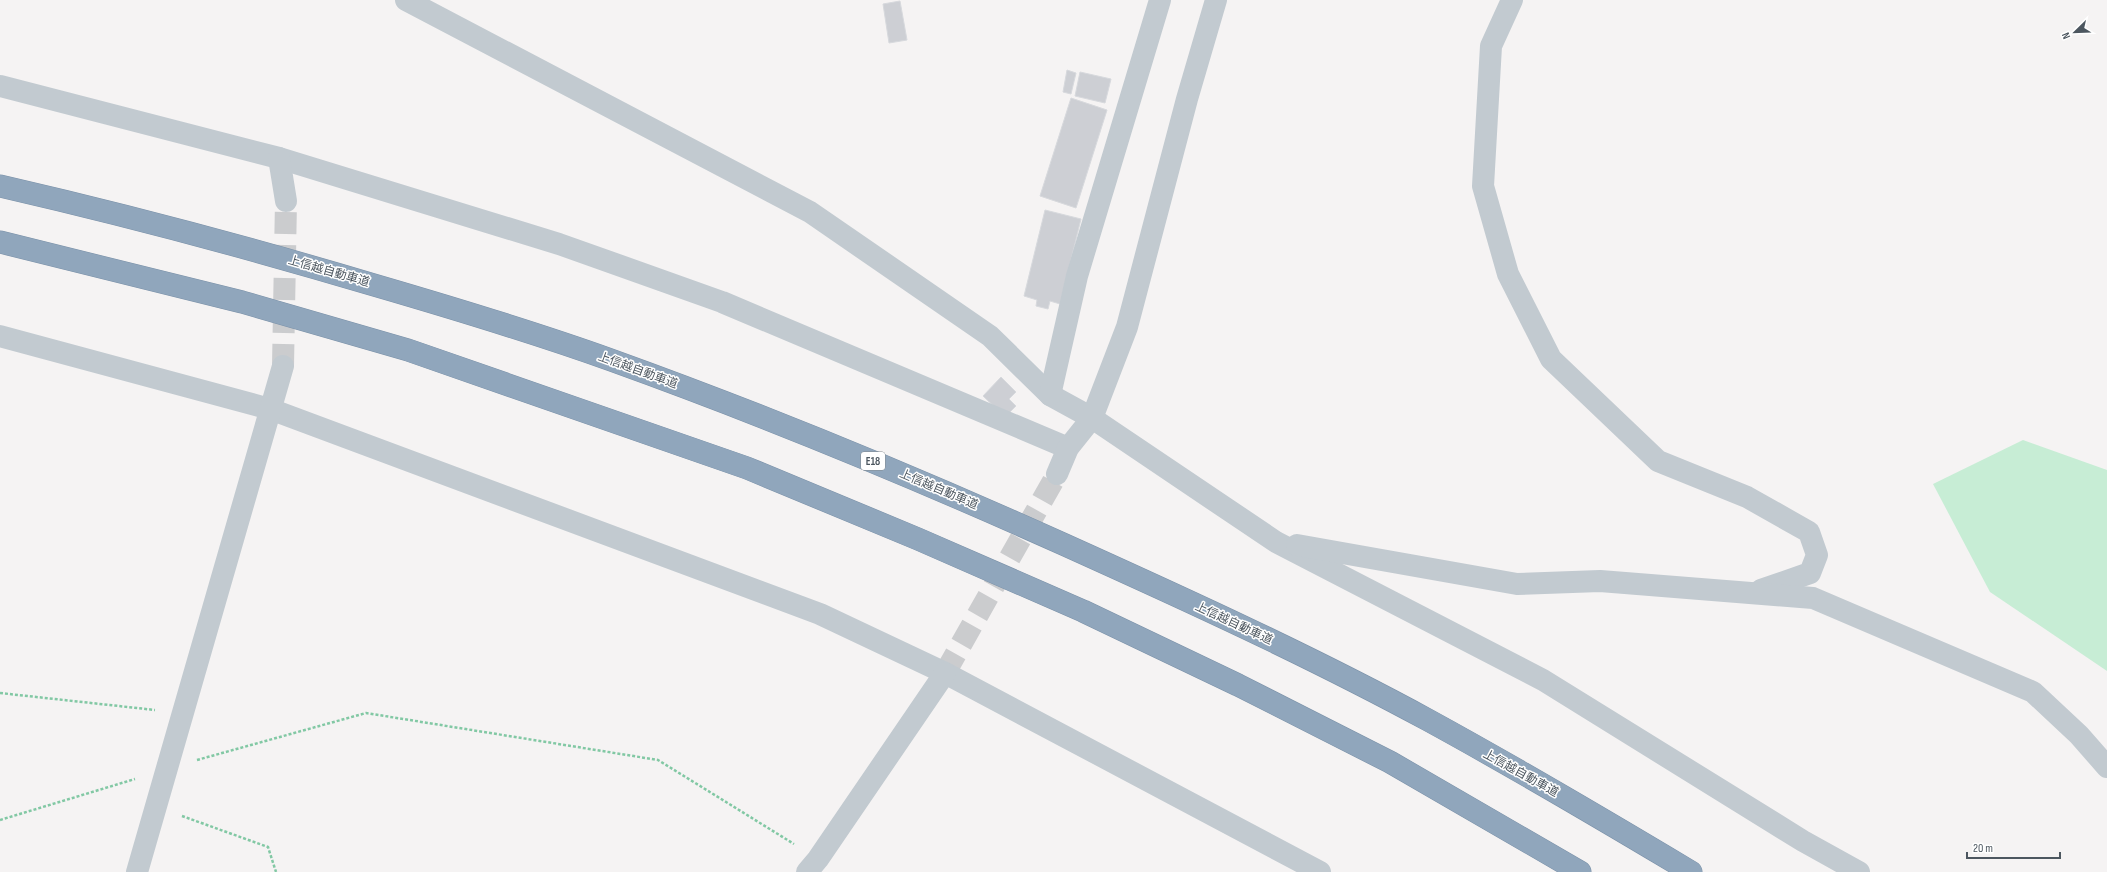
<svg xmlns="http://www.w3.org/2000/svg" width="2107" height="872" font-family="'Sofia Sans Condensed','Noto Sans JP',sans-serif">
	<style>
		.green { fill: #c7edd5 }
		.building { fill: #cdcfd4; stroke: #d7d9dd }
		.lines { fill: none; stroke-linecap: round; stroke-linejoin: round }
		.minor-tunnel { stroke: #cbccce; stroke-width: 22; stroke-dasharray: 22 11; stroke-linecap: butt }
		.highway-casing { stroke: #7b91a8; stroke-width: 23 }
		.path { stroke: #82c8a4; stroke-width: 2.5; stroke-dasharray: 3 2; stroke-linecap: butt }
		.minor { stroke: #c2cad0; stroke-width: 22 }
		.highway { stroke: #90a6bc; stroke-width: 22 }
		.labels { text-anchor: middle; stroke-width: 3; stroke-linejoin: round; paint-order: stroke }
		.shield { fill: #fff; stroke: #82898f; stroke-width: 1 }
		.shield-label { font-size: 11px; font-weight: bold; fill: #4c565f }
		.street-label { font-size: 12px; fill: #4c565f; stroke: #fff }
	</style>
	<rect width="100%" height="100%" fill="#f5f3f3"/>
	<!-- green -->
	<polygon class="green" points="2023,440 2107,470 2107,671 1990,592 1933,484"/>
	<!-- building -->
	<g class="building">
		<polygon points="900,1 907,40 889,43 883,4"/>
		<polygon points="1067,70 1076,73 1071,94 1063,92"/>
		<polygon points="1080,72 1111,79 1105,103 1075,96"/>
		<polygon points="1071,98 1107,110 1076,208 1040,196"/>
		<polygon points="1045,210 1081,219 1060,304 1050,301 1048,309 1036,306 1037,300 1024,296"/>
		<polygon points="1001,377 1016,392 1009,399 1016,406 1005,417 983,396"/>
	</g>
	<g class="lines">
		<!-- minor-tunnel -->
		<g class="minor-tunnel">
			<polyline points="283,366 286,201"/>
			<polyline points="945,673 1057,474"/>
		</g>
		<!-- highway casing -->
		<g class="highway-casing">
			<g id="highway">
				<path d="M0,186C126,215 250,248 374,285C453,308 533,332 611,360C764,415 914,477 1063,544C1185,599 1310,656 1428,720C1516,768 1604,820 1691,872"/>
				<polyline points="0,242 242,302 408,350 747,468 918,539 1083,611 1238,685 1390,762 1580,872"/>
			</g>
		</g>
		<!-- path -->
		<g class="path">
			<polyline points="0,693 155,710"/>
			<polyline points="197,760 366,713 658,760 794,844"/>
			<polyline points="182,816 268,847 276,872"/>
			<polyline points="0,820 135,779"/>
		</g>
		<!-- minor -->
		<g class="minor">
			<polyline points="406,0 810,212 990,336 1050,395 1092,418 1276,542 1543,680 1803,841 1859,872"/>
			<polyline points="1512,0 1491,46 1483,186 1508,274 1551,359 1658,461 1747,497 1809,532 1817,555 1810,573 1761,590"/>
			<polyline points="0,86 279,158 559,244 722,302 1068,448"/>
			<polyline points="279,158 286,201"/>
			<polyline points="0,336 270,409 820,614 945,673 1320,872"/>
			<polyline points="1050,395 1077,276 1160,0"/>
			<polyline points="1057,474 1068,448 1092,418 1127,327 1187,99 1216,0"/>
			<polyline points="1297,545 1517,584 1600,581 1813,598 2033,692 2079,735 2107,767"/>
			<polyline points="137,872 283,366"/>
			<polyline points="807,872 818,859 945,673"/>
		</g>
		<!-- highway -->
		<use href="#highway" class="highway"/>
	</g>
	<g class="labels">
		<!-- shield labels -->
		<rect class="shield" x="861" y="452" width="24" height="18" rx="3"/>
		<g class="shield-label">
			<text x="873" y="465">E18</text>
		</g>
		<!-- street labels -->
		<g class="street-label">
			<text transform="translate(329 271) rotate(16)" y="4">上信越自動車道</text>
			<text transform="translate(638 370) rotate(20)" y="4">上信越自動車道</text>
			<text transform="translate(939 489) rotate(23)" y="4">上信越自動車道</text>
			<text transform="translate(1234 623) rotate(25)" y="4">上信越自動車道</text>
			<text transform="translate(1521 773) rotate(29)" y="4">上信越自動車道</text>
		</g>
	</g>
	<!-- north arrow -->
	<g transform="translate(2075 32) rotate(247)" stroke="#ffffff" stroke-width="3" paint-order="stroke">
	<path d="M0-3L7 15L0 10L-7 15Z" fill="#4c565f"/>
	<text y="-6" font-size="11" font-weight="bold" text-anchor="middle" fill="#4c565f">N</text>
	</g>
	<!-- scale -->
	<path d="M1967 852v6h93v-6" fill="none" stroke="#4c565f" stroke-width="2"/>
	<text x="1973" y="852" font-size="12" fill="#4c565f" stroke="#ffffff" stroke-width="3" paint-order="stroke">20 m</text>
</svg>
